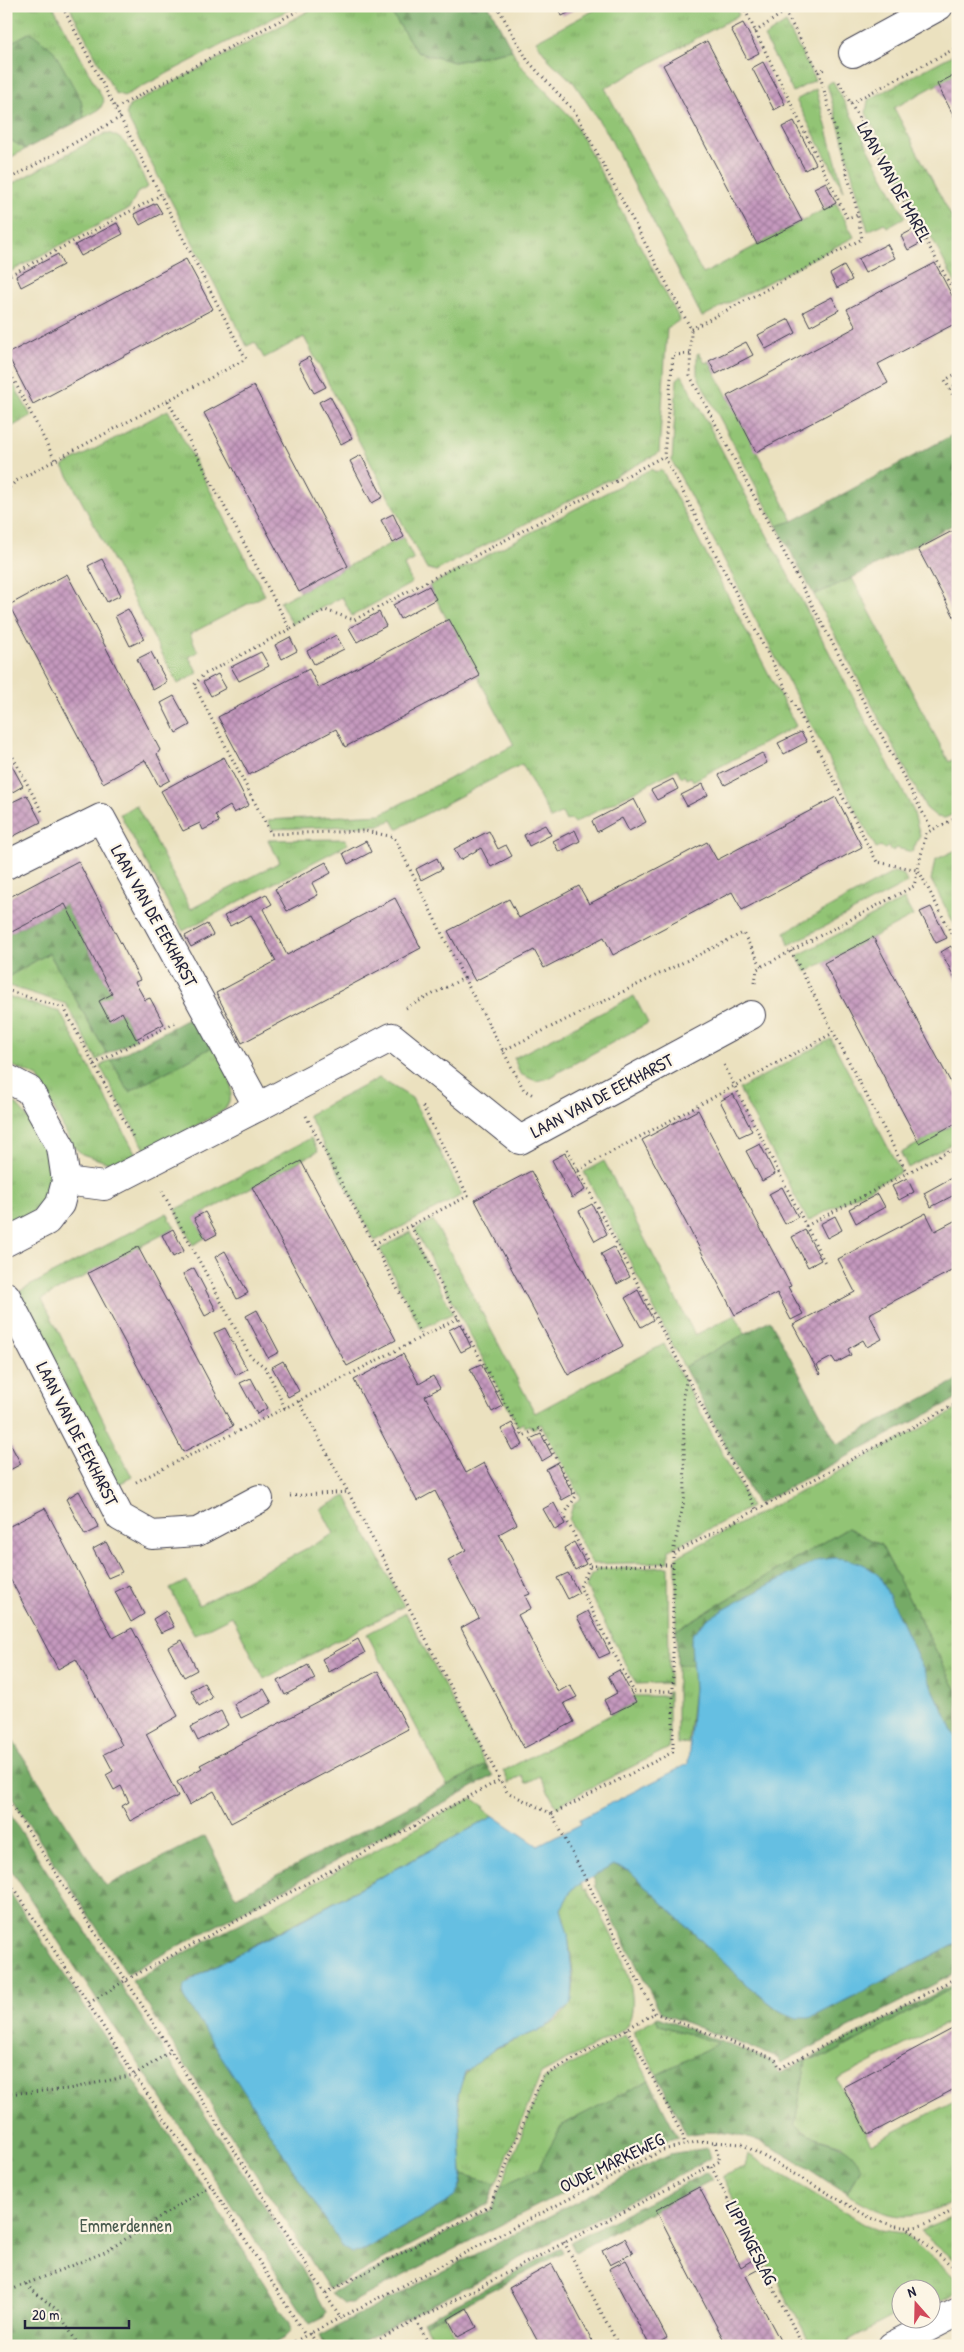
<svg xmlns="http://www.w3.org/2000/svg" width="964" height="2352" font-family="'Patrick Hand',sans-serif">
	<style>
		.grass { fill: url(#grass-tufts); stroke: #5a7358 }
		.forest { fill: url(#forest-firs); stroke: #4c6650 }
		.water { fill: #65bfe2; stroke: #44708e }
		.building { fill: url(#building-cross-hatch) }
		.lines { fill: none; stroke-linecap: round; stroke-linejoin: round }
		.minor-casing { stroke: #403f4f; stroke-width: 30 }
		.path { stroke: #403f4f; stroke-width: 3; stroke-dasharray: 1 4; stroke-linecap: butt }
		.minor { stroke: #fff; stroke-width: 28 }
		.labels { text-anchor: middle; stroke-width: 4.5; stroke-linejoin: round; paint-order: stroke }
		.street-label { font-size: 18px; fill: #22223b; stroke: #fcf5e5 }
		.park-label { font-size: 18px; fill: #495b4f; stroke: #fcf5e5 }
	</style>
	<defs>
		<pattern id="grass-tufts" width="24" height="20" patternUnits="userSpaceOnUse" patternTransform="scale(1.25)"><rect width="24" height="20" fill="#92c474"/><path d="M3 7l-1-3M5 7V3M7 7l1-3M15 17l-1-3M17 17v-4M19 17l1-3" fill="none" stroke="#7ea865"/></pattern>
		<pattern id="forest-firs" width="22" height="20" patternUnits="userSpaceOnUse" patternTransform="scale(1.25)"><rect width="22" height="20" fill="#75aa66"/><path d="M5 1l3.5 6h-7zM16 11l3.5 6h-7z" fill="#608a55"/></pattern>
		<pattern id="building-cross-hatch" width="8" height="8" patternUnits="userSpaceOnUse" patternTransform="scale(1.25)"><rect width="8" height="8" fill="#c599be"/><path d="M0 0l8 8M0 8l8-8" fill="none" stroke="#a07c9c"/></pattern>
	</defs>
	<rect width="100%" height="100%" fill="#fcf5e5"/>
	<filter id="ink" filterUnits="userSpaceOnUse"><feTurbulence type="fractalNoise" baseFrequency=".02" numOctaves="2"/><feDisplacementMap in="SourceGraphic" scale="10" xChannelSelector="R" yChannelSelector="G"/><feConvolveMatrix kernelMatrix="1 2 1 2 8 2 1 2 1" color-interpolation-filters="sRGB"/></filter>
	<filter id="wash" filterUnits="userSpaceOnUse"><feTurbulence type="fractalNoise" baseFrequency=".0096" numOctaves="4" result="noise"/><feDisplacementMap in="SourceGraphic" scale="20" xChannelSelector="R" yChannelSelector="G"/><feGaussianBlur stdDeviation="1.12" result="paint"/><feColorMatrix in="noise" values="0 0 0 0 0 0 0 0 0 0 0 0 0 0 0 0 0 1.4 0 .05"/><feComposite in="paint" operator="in"/></filter>
	<g filter="url(#wash)">
		<rect width="100%" height="100%" fill="#ebe1bf"/>
		<!-- grass -->
		<g class="grass">
			<polygon points="6,6 53,6 104,101 100,109 84,118 81,100 31,32 6,45"/>
			<polygon points="69,6 296,6 124,96 115,93"/>
			<polygon points="318,6 387,6 417,52 454,62 512,50 520,65 571,117 680,320 667,328 659,453 436,571 426,568 304,337 264,358 255,342 247,346 126,115 129,106"/>
			<polygon points="602,6 735,6 739,15 605,88 703,274 836,203 854,237 702,317 609,136 574,83 549,60 536,41"/>
			<polygon points="786,23 815,80 793,92 764,37"/>
			<polygon points="958,52 958,73 894,108 958,229 958,288 866,113 868,100"/>
			<polygon points="833,81 905,217 887,227 884,223 868,231 827,84"/>
			<polygon points="816,89 844,191 796,100"/>
			<path d="M106,133C130,135 139,169 148,187L137,193L130,208L6,274V187Z"/>
			<polygon points="6,135 10,140 26,149 6,160"/>
			<polygon points="699,353 705,363 709,361 793,521 777,526 697,375 697,354"/>
			<polygon points="682,375 913,810 920,835 912,852 897,848 892,851 889,847 884,849 881,846 876,848 672,461 677,379"/>
			<polygon points="14,385 31,416 6,430 6,389"/>
			<polygon points="168,410 265,595 190,634 198,652 189,657 198,673 178,684 63,466"/>
			<polygon points="651,469 656,472 662,470 796,726 693,781 691,777 686,779 684,775 681,777 677,769 574,823 570,819 566,821 562,813 551,819 522,764 397,829 392,820 379,825 272,829 268,820 381,814 514,745 429,586"/>
			<polygon points="403,537 414,560 404,565 412,583 352,616 342,597 292,624 280,602"/>
			<polygon points="852,578 949,762 958,757 958,812 945,818 937,817 926,808 814,595"/>
			<polygon points="136,805 191,909 280,862 268,840 345,839 348,844 183,931 120,814"/>
			<polygon points="958,849 958,931 931,880 935,860"/>
			<polygon points="894,872 904,875 907,883 789,945 785,932"/>
			<polygon points="904,899 913,916 806,972 797,956"/>
			<polygon points="49,953 107,1054 97,1060 66,1004 6,985 6,978"/>
			<polygon points="6,996 60,1012 138,1158 109,1163 82,1154 72,1145 38,1077 6,1063"/>
			<polygon points="634,996 648,1023 546,1079 536,1081 520,1074 514,1058"/>
			<polygon points="831,1039 901,1172 808,1221 739,1089"/>
			<path d="M214,1046C225,1068 241,1088 224,1110L147,1153L100,1066L111,1060L129,1092Z"/>
			<polygon points="379,1078 412,1098 462,1195 375,1241 308,1115"/>
			<path d="M6,1095C30,1114 62,1162 48,1194C40,1211 22,1220 6,1228Z"/>
			<polygon points="958,1122 958,1156 951,1144 908,1168 901,1153"/>
			<polygon points="311,1138 318,1151 195,1218 205,1238 193,1245 175,1210"/>
			<polygon points="604,1161 695,1335 735,1315 745,1334 684,1367 584,1172"/>
			<polygon points="167,1213 175,1228 42,1299 132,1477 117,1485 23,1302 20,1291"/>
			<polygon points="433,1220 535,1413 664,1344 751,1507 669,1550 669,1562 592,1564 569,1520 573,1504 581,1498 541,1424 533,1429 530,1425 525,1427 523,1423 518,1426 415,1230"/>
			<polygon points="410,1232 453,1313 421,1329 380,1249"/>
			<polygon points="958,1409 958,1693 881,1545 848,1528 676,1630 676,1557"/>
			<polygon points="346,1496 404,1606 264,1679 232,1616 194,1635 170,1589 186,1581 199,1605 334,1534 321,1509"/>
			<polygon points="668,1567 669,1686 667,1683 636,1684 586,1587 591,1575 596,1572 595,1569"/>
			<polygon points="406,1613 486,1765 447,1785 367,1634"/>
			<polygon points="677,1665 693,1665 694,1688 688,1743 677,1744"/>
			<polygon points="667,1692 669,1692 669,1748 570,1798 557,1807 540,1776 526,1783 522,1776 509,1783 503,1771 635,1702 633,1696 667,1696"/>
			<polygon points="472,1798 485,1807 484,1809 494,1816 278,1932 263,1911"/>
			<path d="M581,1883L584,1890L587,1889C603,1920 653,1998 623,2030L541,2074L496,2184L462,2174L458,2095C467,2036 546,2045 569,2006C580,1987 567,1930 561,1909L572,1889Z"/>
			<path d="M958,1985V2017L837,2080L871,2144L958,2099V2199C910,2224 892,2221 847,2194L860,2168L842,2145L809,2135L795,2124L806,2060L828,2056Z"/>
			<polygon points="656,2018 659,2025 719,2043 657,2075 633,2031"/>
			<polygon points="625,2035 649,2080 563,2125 538,2169 501,2186 544,2079"/>
			<polygon points="748,2154 864,2224 880,2230 902,2233 958,2279 958,2292 942,2301 932,2298 932,2290 902,2290 901,2312 849,2340 846,2346 812,2346 722,2176 745,2167"/>
			<polygon points="958,2215 958,2263 920,2231"/>
			<polygon points="444,2315 461,2346 436,2346 425,2325"/>
		</g>
		<!-- forest -->
		<g class="forest">
			<polygon points="387,6 489,6 512,50 454,62 417,52"/>
			<polygon points="31,32 54,51 81,100 84,118 26,149 10,140 6,135 6,45"/>
			<polygon points="958,432 958,522 852,578 814,595 777,526 793,521"/>
			<polygon points="65,904 112,994 109,1019 122,1012 136,1039 107,1054 49,953 6,978 6,935"/>
			<polygon points="197,1014 214,1046 129,1092 111,1060"/>
			<polygon points="770,1320 837,1444 958,1380 958,1398 757,1504 684,1367"/>
			<polygon points="848,1528 881,1545 958,1693 958,1742 880,1577 869,1567 765,1587 700,1625 691,1641 693,1665 677,1665 676,1630"/>
			<polygon points="6,1730 106,1886 205,1836 236,1897 486,1765 493,1776 127,1974 6,1789"/>
			<polygon points="6,1808 280,2231 321,2302 326,2312 324,2317 310,2324 6,1862"/>
			<polygon points="613,1865 630,1871 747,1985 780,2011 835,2006 958,1942 958,1972 781,2063 777,2058 661,2013 595,1885 596,1884 592,1876"/>
			<polygon points="6,1886 210,2197 289,2323 291,2331 284,2338 270,2346 6,2346"/>
			<polygon points="263,1911 278,1932 188,1981 360,2252 449,2201 461,2185 462,2174 496,2184 488,2204 329,2289 132,1981"/>
			<polygon points="958,1982 958,1985 828,2056 811,2058"/>
			<path d="M658,2017L773,2062L779,2074L806,2060L795,2124C800,2128 806,2134 812,2136C832,2144 852,2144 860,2168L847,2194C797,2163 750,2121 687,2135L657,2075L718,2043L659,2025L656,2018Z"/>
			<polygon points="649,2080 678,2137 660,2143 619,2163 351,2303 344,2303 331,2293 491,2210 501,2186 538,2169 562,2125"/>
			<polygon points="708,2148 711,2158 354,2346 324,2346 319,2336 657,2160 670,2154"/>
			<polygon points="708,2172 712,2180 575,2252 570,2242"/>
			<polygon points="561,2248 563,2252 425,2325 423,2321"/>
		</g>
		<!-- water -->
		<path class="water" d="M835,1558C853,1559 867,1564 880,1577L958,1742V1942L819,2014L809,2018H797L780,2011L747,1985L630,1871L613,1865L572,1889L561,1909L568,1934L573,1983L572,2000L569,2006L545,2028L497,2047L465,2072L458,2095L462,2174C461,2186 458,2193 449,2201L360,2252L353,2253L344,2249L185,1999L183,1992L184,1986L198,1976L494,1816L538,1846L581,1824L580,1819L688,1764L694,1688L691,1641L693,1633L709,1618L765,1587L819,1560Z"/>
		<g id="blocks">
			<!-- building -->
			<g class="building">
				<polygon points="557,6 575,6 576,9 562,16"/>
				<polygon points="743,23 759,53 747,59 731,29"/>
				<polygon points="707,41 802,221 757,244 663,65"/>
				<polygon points="763,62 785,104 774,110 752,68"/>
				<polygon points="958,73 958,124 937,84"/>
				<polygon points="794,121 816,164 805,170 782,127"/>
				<polygon points="826,182 836,203 825,209 814,188"/>
				<polygon points="156,203 162,213 140,225 134,214"/>
				<polygon points="117,223 123,234 81,256 75,245"/>
				<polygon points="916,228 923,242 908,250 901,236"/>
				<polygon points="887,244 895,258 865,273 858,259"/>
				<polygon points="58,254 63,265 21,287 16,276"/>
				<polygon points="186,259 213,309 33,404 7,354"/>
				<polygon points="935,263 958,307 958,322 878,364 888,383 756,452 727,396 856,327 847,309"/>
				<polygon points="844,266 852,280 837,288 830,274"/>
				<polygon points="832,297 839,310 810,326 803,312"/>
				<polygon points="789,319 796,333 766,349 758,335"/>
				<polygon points="746,342 753,355 716,374 709,361"/>
				<polygon points="309,357 326,387 314,393 298,363"/>
				<polygon points="958,383 958,394 953,385"/>
				<polygon points="254,386 348,566 299,592 204,413"/>
				<polygon points="330,396 352,438 341,444 319,402"/>
				<polygon points="361,455 383,497 372,503 350,461"/>
				<polygon points="393,514 404,537 393,543 381,520"/>
				<polygon points="958,528 958,624 918,549"/>
				<polygon points="102,559 121,595 107,602 88,566"/>
				<polygon points="67,574 160,750 157,754 170,780 159,786 145,760 103,783 9,605"/>
				<polygon points="429,586 436,599 400,619 393,605"/>
				<polygon points="128,609 144,639 130,646 115,616"/>
				<polygon points="379,612 386,626 357,642 349,628"/>
				<polygon points="449,619 480,676 345,747 336,729 249,775 218,717 309,669 319,688"/>
				<polygon points="336,635 344,649 314,664 307,651"/>
				<polygon points="290,637 297,651 282,659 275,645"/>
				<polygon points="151,652 167,682 153,690 137,659"/>
				<polygon points="261,652 269,666 239,681 231,667"/>
				<polygon points="218,674 226,688 211,696 203,682"/>
				<polygon points="174,696 190,725 176,733 161,703"/>
				<polygon points="801,732 807,742 784,754 778,743"/>
				<polygon points="762,753 767,763 725,785 719,775"/>
				<polygon points="6,755 23,786 9,794 6,788"/>
				<polygon points="224,757 249,805 234,813 230,806 215,815 219,822 203,830 200,823 183,831 161,791"/>
				<polygon points="673,779 678,789 657,800 651,790"/>
				<polygon points="703,784 708,795 687,806 681,795"/>
				<polygon points="27,795 41,822 6,840 6,805"/>
				<polygon points="836,797 862,847 742,910 732,892 613,955 604,937 544,968 534,950 475,981 448,931 509,899 519,918 579,886 589,904 707,842 717,860"/>
				<polygon points="634,799 646,822 629,831 622,818 597,832 592,821"/>
				<polygon points="545,825 551,835 529,846 524,835"/>
				<polygon points="575,830 580,841 559,852 553,841"/>
				<polygon points="489,831 498,849 506,845 512,856 491,867 481,848 460,860 454,849"/>
				<polygon points="366,841 371,852 348,864 343,853"/>
				<polygon points="437,858 442,869 421,880 416,869"/>
				<polygon points="78,861 140,980 135,982 145,1000 150,998 164,1024 136,1039 122,1012 109,1020 99,1001 112,994 65,904 6,935 6,899"/>
				<polygon points="326,862 331,873 312,883 318,895 287,911 275,889"/>
				<polygon points="266,894 272,904 263,909 287,955 395,898 421,948 242,1043 216,993 276,961 251,915 230,926 224,916"/>
				<polygon points="931,907 947,938 936,943 920,912"/>
				<polygon points="207,924 213,935 191,947 185,936"/>
				<polygon points="873,937 958,1096 958,1122 919,1143 824,963"/>
				<polygon points="951,946 958,958 958,984 941,952"/>
				<polygon points="733,1094 752,1131 739,1137 720,1101"/>
				<polygon points="698,1110 791,1286 788,1287 803,1314 791,1320 777,1293 735,1315 642,1140"/>
				<polygon points="760,1144 775,1174 762,1181 746,1151"/>
				<polygon points="565,1153 585,1190 572,1198 552,1160"/>
				<polygon points="301,1161 396,1340 347,1366 252,1187"/>
				<polygon points="531,1171 623,1346 568,1375 475,1200"/>
				<polygon points="953,1177 958,1186 958,1193 931,1207 924,1193"/>
				<polygon points="907,1178 914,1192 899,1200 892,1186"/>
				<polygon points="782,1187 798,1217 785,1224 769,1194"/>
				<polygon points="878,1194 885,1207 856,1223 849,1209"/>
				<polygon points="592,1204 607,1234 595,1241 579,1211"/>
				<polygon points="205,1212 217,1234 206,1240 194,1218"/>
				<polygon points="926,1213 935,1231 958,1219 958,1275 955,1269 869,1314 882,1339 867,1347 863,1340 848,1349 851,1355 836,1363 832,1357 817,1365 821,1374 820,1375 793,1325 855,1292 838,1259"/>
				<polygon points="835,1216 842,1230 827,1238 820,1224"/>
				<polygon points="173,1229 184,1251 173,1257 162,1235"/>
				<polygon points="805,1230 821,1260 808,1267 792,1237"/>
				<polygon points="138,1247 233,1426 183,1452 88,1273"/>
				<polygon points="614,1247 630,1277 617,1284 601,1254"/>
				<polygon points="225,1251 248,1293 237,1299 215,1257"/>
				<polygon points="194,1268 216,1310 205,1316 183,1274"/>
				<polygon points="638,1290 653,1320 641,1327 625,1298"/>
				<polygon points="257,1310 279,1352 268,1358 246,1316"/>
				<polygon points="460,1324 471,1347 461,1352 449,1330"/>
				<polygon points="225,1328 247,1369 236,1375 214,1333"/>
				<polygon points="403,1354 419,1384 433,1376 440,1388 425,1396 466,1473 484,1463 517,1524 499,1534 530,1594 525,1596 531,1608 518,1615 558,1692 570,1685 577,1697 564,1703 574,1722 524,1748 461,1628 479,1618 448,1560 466,1550 435,1491 417,1501 354,1380"/>
				<polygon points="283,1361 299,1391 288,1397 272,1367"/>
				<polygon points="481,1364 503,1406 492,1412 470,1369"/>
				<polygon points="251,1378 267,1408 257,1414 240,1383"/>
				<polygon points="512,1423 523,1445 512,1450 501,1429"/>
				<polygon points="541,1434 552,1455 542,1461 530,1439"/>
				<polygon points="6,1436 21,1464 8,1471 6,1469"/>
				<polygon points="557,1463 573,1494 562,1500 546,1469"/>
				<polygon points="79,1491 99,1528 85,1535 66,1499"/>
				<polygon points="554,1503 565,1524 555,1530 543,1509"/>
				<polygon points="45,1508 113,1638 132,1628 178,1716 146,1734 178,1796 130,1821 122,1806 129,1802 121,1786 114,1790 106,1775 113,1771 104,1754 122,1745 76,1659 58,1669 6,1571 6,1528"/>
				<polygon points="106,1542 122,1572 108,1578 93,1549"/>
				<polygon points="574,1542 586,1564 575,1570 564,1548"/>
				<polygon points="568,1573 579,1593 568,1599 557,1578"/>
				<polygon points="129,1585 144,1614 131,1622 115,1592"/>
				<polygon points="166,1611 174,1627 161,1633 153,1619"/>
				<polygon points="588,1611 610,1653 599,1658 577,1617"/>
				<polygon points="358,1639 365,1653 329,1672 322,1659"/>
				<polygon points="182,1640 197,1670 184,1677 168,1647"/>
				<polygon points="308,1665 315,1679 285,1695 278,1681"/>
				<polygon points="619,1670 636,1702 611,1714 604,1700 617,1693 608,1676"/>
				<polygon points="378,1671 408,1729 231,1823 214,1791 189,1805 177,1782 202,1768 200,1765"/>
				<polygon points="204,1683 212,1698 199,1706 191,1690"/>
				<polygon points="264,1689 272,1703 241,1718 234,1704"/>
				<polygon points="221,1711 228,1725 198,1741 191,1727"/>
				<polygon points="958,2026 958,2087 868,2135 843,2087"/>
				<polygon points="699,2187 741,2267 754,2259 759,2269 746,2276 783,2346 727,2346 697,2289 656,2210"/>
				<polygon points="625,2238 633,2253 610,2265 602,2250"/>
				<polygon points="626,2260 667,2338 652,2346 650,2346 609,2269"/>
				<polygon points="552,2264 580,2318 595,2346 540,2346 537,2340 509,2288"/>
				<polygon points="467,2308 477,2327 458,2337 448,2319"/>
				<polygon points="665,2341 668,2346 655,2346"/>
			</g>
		</g>
	</g>
	<g filter="url(#ink)">
		<use href="#blocks" fill-opacity="0" stroke="#403f4f" stroke-width="1"/>
		<g class="lines">
			<!-- minor casing -->
			<g class="minor-casing">
				<g id="minor">
					<polyline points="853,53 939,6"/>
					<polyline points="6,865 101,818 258,1107 392,1037 520,1140 751,1015"/>
					<polyline points="6,1078 29,1090 61,1147 66,1181 60,1204 47,1221 6,1242"/>
					<polyline points="66,1181 104,1186 258,1107"/>
					<polyline points="6,1296 120,1517 152,1535 197,1532 259,1499"/>
					<polyline points="892,2346 958,2312"/>
				</g>
			</g>
			<!-- path -->
			<g class="path">
				<polyline points="497,6 528,61 575,112 691,329 690,376 932,830"/>
				<polyline points="743,6 847,218 858,215"/>
				<polyline points="785,12 819,72"/>
				<polyline points="755,32 793,6"/>
				<polyline points="839,82 958,299"/>
				<polyline points="851,103 958,47"/>
				<polyline points="116,108 307,6"/>
				<polyline points="6,181 121,117"/>
				<polyline points="6,277 161,195"/>
				<polyline points="691,329 862,239 856,206 819,72 826,68"/>
				<polyline points="690,354 673,355 664,456 877,862 918,870"/>
				<polyline points="6,365 55,460"/>
				<polyline points="958,373 945,380 958,405"/>
				<polyline points="168,401 290,629 325,610 354,620 664,456"/>
				<polyline points="6,491 16,481 246,359 62,6"/>
				<polyline points="290,629 203,675 194,685 271,834 365,831 394,837 464,978 406,1008"/>
				<polyline points="6,744 42,812"/>
				<polyline points="919,871 958,946"/>
				<polyline points="791,951 907,1173"/>
				<polyline points="464,978 524,1090 535,1096"/>
				<polyline points="755,983 757,969 914,886 926,833 958,817"/>
				<polyline points="6,990 64,1008 133,1137"/>
				<polyline points="502,1051 743,933 762,967"/>
				<polyline points="94,1064 176,1022"/>
				<polyline points="724,1065 826,1265"/>
				<polyline points="306,1116 423,1337"/>
				<polyline points="567,1149 756,1509"/>
				<polyline points="578,1170 833,1033"/>
				<polyline points="162,1191 250,1356 266,1368 285,1408"/>
				<polyline points="411,1226 458,1318 523,1436 540,1428 576,1496 564,1515 590,1566 580,1587 634,1692 673,1691"/>
				<polyline points="806,1226 951,1150 958,1162"/>
				<polyline points="374,1244 468,1196 421,1103"/>
				<polyline points="299,1401 348,1492"/>
				<polyline points="136,1482 299,1401 458,1318"/>
				<polyline points="290,1496 348,1492 500,1780"/>
				<polyline points="673,1553 685,1496 683,1396 687,1377"/>
				<polyline points="590,1566 673,1565"/>
				<polyline points="6,1797 126,1980 341,2319"/>
				<polyline points="552,1814 673,1752 673,1554 958,1403"/>
				<polyline points="6,1875 134,2075 211,2185 305,2335"/>
				<polyline points="89,2003 126,1980 500,1780 507,1792 552,1814 655,2013 775,2059 780,2068 958,1977"/>
				<polyline points="627,2029 683,2136 685,2145"/>
				<polyline points="6,2094 68,2089 134,2075 171,2051"/>
				<polyline points="715,2143 720,2161 711,2166 803,2346"/>
				<polyline points="909,2229 958,2271"/>
				<polyline points="564,2242 619,2346"/>
				<polyline points="26,2285 57,2310 79,2346"/>
				<polyline points="6,2292 105,2252 211,2185"/>
				<polyline points="326,2293 490,2206 542,2077 655,2013"/>
				<polyline points="416,2320 430,2346"/>
				<polyline points="310,2333 318,2346"/>
				<path d="M286,2346L663,2150L700,2141L742,2144L869,2217C912,2234 918,2229 958,2208"/>
				<polyline points="367,2346 711,2166"/>
			</g>
			<!-- minor -->
			<use href="#minor" class="minor"/>
		</g>
	</g>
	<g class="labels">
		<!-- street labels -->
		<g class="street-label">
			<text transform="translate(894 182) rotate(61)" y="6">LAAN VAN DE MAREL</text>
			<text transform="translate(154 916) rotate(61)" y="6">LAAN VAN DE EEKHARST</text>
			<text transform="translate(602 1096) rotate(-28)" y="6">LAAN VAN DE EEKHARST</text>
			<text transform="translate(77 1434) rotate(63)" y="6">LAAN VAN DE EEKHARST</text>
			<text transform="translate(612 2163) rotate(-26)" y="6">OUDE MARKEWEG</text>
			<text transform="translate(751 2243) rotate(63)" y="6">LIPPINGESLAG</text>
		</g>
		<!-- park labels -->
		<g class="park-label">
			<text x="126" y="2232">Emmerdennen</text>
		</g>
	</g>
	<!-- margin -->
	<rect width="964" height="2352" fill="none" stroke="#fcf5e5" stroke-width="25"/>
	<!-- north arrow -->
	<g transform="translate(916 2304) rotate(340)"><circle r="24" fill="#fcf5e5" stroke="#a5a1a1"/>
	<path d="M0-4L9 19L0 12L-9 19Z" fill="#d1495b"/>
	<text y="-8" font-size="14" font-weight="bold" text-anchor="middle" fill="#22223b">N</text>
	</g>
	<!-- scale -->
	<path d="M25 2320v8h104v-8" fill="none" stroke="#22223b" stroke-width="2.5"/>
	<text x="32" y="2320" font-size="15" fill="#22223b" stroke="#fcf5e5" stroke-width="4" paint-order="stroke">20 m</text>
</svg>
